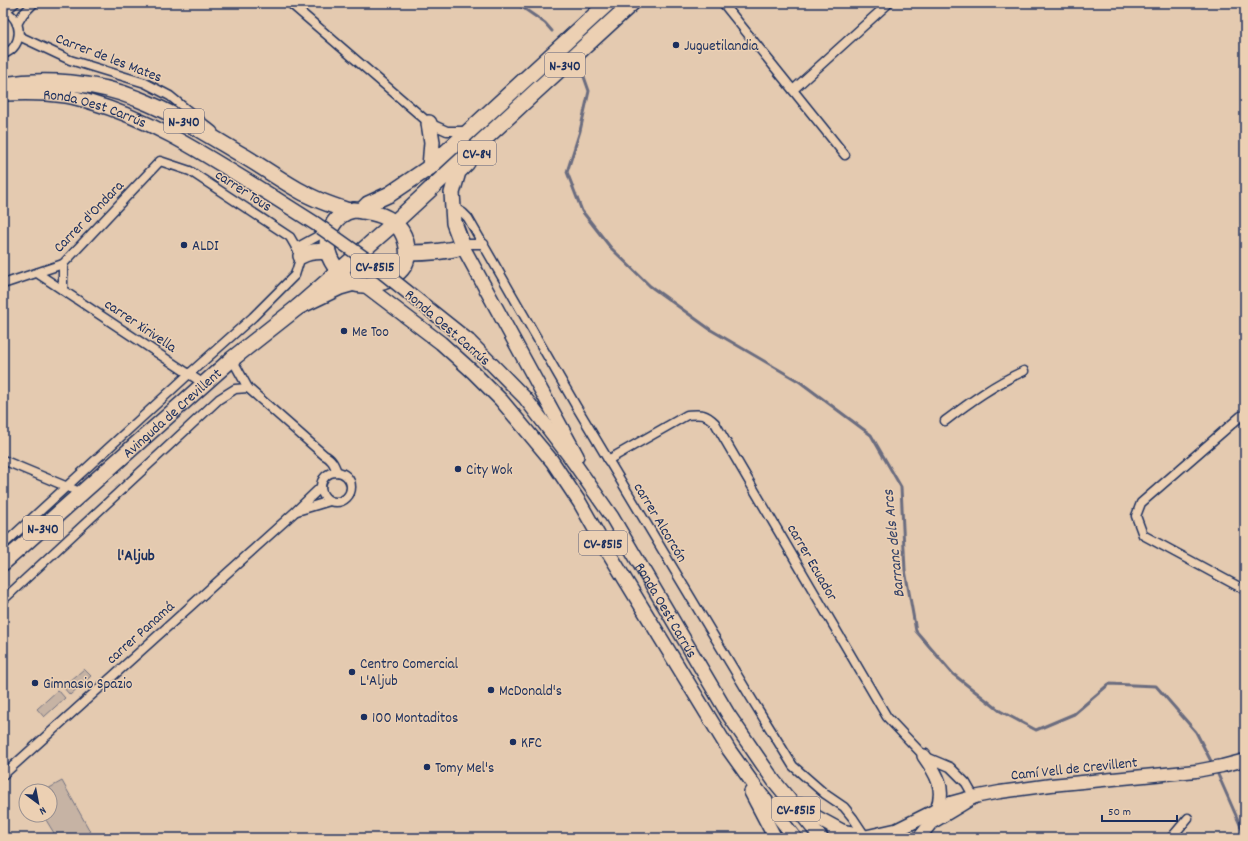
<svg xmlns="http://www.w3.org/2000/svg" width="1248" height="841" font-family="Dekko,sans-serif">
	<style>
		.green { fill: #c6b3a4; stroke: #707181 }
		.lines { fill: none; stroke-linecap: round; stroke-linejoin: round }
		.stream { stroke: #6a6c7f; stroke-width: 3 }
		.street-casing { stroke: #1b2f5e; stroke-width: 11 }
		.secondary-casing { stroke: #1b2f5e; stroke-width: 15 }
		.primary-casing { stroke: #1b2f5e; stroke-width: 16 }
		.highway-casing { stroke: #1b2f5e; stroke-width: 18 }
		.street { stroke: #ecd0b3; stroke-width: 8 }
		.secondary { stroke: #ecd0b3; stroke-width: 12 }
		.primary { stroke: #ecd0b3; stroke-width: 13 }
		.highway { stroke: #ecd0b3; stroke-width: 15 }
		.primary-bridge-casing { stroke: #1b2f5e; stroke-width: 16; stroke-linecap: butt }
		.primary-bridge { stroke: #ecd0b3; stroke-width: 13 }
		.poi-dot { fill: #1b2f5e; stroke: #ecd0b3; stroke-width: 1.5 }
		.labels { text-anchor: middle; stroke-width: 3; stroke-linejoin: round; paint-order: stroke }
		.shield { fill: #ecd0b3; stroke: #5a5f78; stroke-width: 1 }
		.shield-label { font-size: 14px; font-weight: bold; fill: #1b2f5e }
		.poi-label { font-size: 15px; fill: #1b2f5e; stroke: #ecd0b3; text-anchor: start }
		.street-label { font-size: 15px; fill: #1b2f5e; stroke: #ecd0b3 }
		.water-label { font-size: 16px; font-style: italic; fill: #354369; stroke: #ecd0b3 }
		.neighbourhood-label { font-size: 16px; font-weight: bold; fill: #1b2f5e; stroke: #ecd0b3 }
	</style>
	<rect width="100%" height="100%" fill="#e4cab0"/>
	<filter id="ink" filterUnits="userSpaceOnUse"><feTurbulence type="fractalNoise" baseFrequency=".025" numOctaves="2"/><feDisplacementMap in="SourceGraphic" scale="8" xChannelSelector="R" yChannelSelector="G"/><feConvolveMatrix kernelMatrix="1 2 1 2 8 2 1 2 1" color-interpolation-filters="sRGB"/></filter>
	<g filter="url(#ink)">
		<!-- green -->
		<g class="green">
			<polygon points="84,669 91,676 70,695 63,687"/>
			<polygon points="58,690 65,698 44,717 37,709"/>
			<polygon points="62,781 91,833 83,838 57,838 43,815 50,815 50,791 44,791"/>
		</g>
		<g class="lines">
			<!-- stream -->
			<g class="stream">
				<polyline points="516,3 545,23 552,31"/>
				<polyline points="582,71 589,91 580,131 567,172 582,211 611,248 650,286 711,330 800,382 871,435 901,487 905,570 916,631 953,674 1000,711 1036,730 1074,714 1109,684 1156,686 1196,732 1213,765"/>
				<polyline points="1216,770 1245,836"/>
			</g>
			<!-- street casing -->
			<g class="street-casing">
				<g id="street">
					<polyline points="290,3 429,123 447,131 468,131"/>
					<polyline points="723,3 845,155"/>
					<path d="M3,11C24,17 24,48 3,54"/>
					<polyline points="5,11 15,3"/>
					<polyline points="17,24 23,14 34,3"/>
					<polyline points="19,36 70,60 145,83 170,96 213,131"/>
					<polyline points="793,90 889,3"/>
					<polyline points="453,207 463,213 468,218 576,406 748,693 793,766 825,794 844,807 853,818 865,836"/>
					<polyline points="463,247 469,244 484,244"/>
					<polyline points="296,248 329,230"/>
					<polyline points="63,264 63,290"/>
					<polyline points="37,273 204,384"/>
					<polyline points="3,284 63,264 160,161 190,171 290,237 301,256 295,275 253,317 189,374 3,545"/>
					<path d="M232,359L248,388L324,455C332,459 334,464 337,472"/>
					<polyline points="1245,415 1241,416 1141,503 1136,516 1143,535 1245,590"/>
					<path d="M945,421C970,402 995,384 1024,371"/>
					<polyline points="3,460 82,493"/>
					<path d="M608,460L687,415C701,414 705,413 715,423L887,717L924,756L950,767L966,783L974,797"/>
					<circle cx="336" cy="487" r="15"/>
					<polyline points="297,511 330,501"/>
					<polyline points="3,600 219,399 235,389 248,388"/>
					<polyline points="3,775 296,511 321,487"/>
					<polyline points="1171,838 1188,818"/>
				</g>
			</g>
			<!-- secondary casing -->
			<g class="secondary-casing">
				<polyline id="secondary" points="919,838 931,823 961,805 974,797 1000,792 1051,785 1196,771 1222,766 1245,760"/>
			</g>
			<!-- primary casing -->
			<g class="primary-casing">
				<g id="primary">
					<path id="s1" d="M3,94C24,93 45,93 66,96C74,97 82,100 90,102C157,121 216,162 275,198"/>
					<polyline points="463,247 577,456"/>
					<polyline points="366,286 441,343 473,372 501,400 552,461 580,503 601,540 729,750 759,792 795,838"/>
					<path id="s2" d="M469,341L525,398L570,457L612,517L728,714L774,781L821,838"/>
					<path d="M924,756C936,773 946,788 937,810"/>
					<polyline points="751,792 775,838"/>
					<polyline points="800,805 807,812 842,831"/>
					<path d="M834,831C845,831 857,833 867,838"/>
					<polyline points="866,837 897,830 937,810 952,803 974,797"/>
				</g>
			</g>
			<!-- highway casing -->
			<g class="highway-casing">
				<g id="highway">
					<path d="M3,85C46,78 97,82 138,99C174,113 208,135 242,155C263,167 283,182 304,193C318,201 334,206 349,211"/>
					<polyline points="429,123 432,142 430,167"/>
					<path d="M354,210C367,211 384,214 394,223C405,231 411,252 405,264C401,272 394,276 387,280C383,283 378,283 373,284C367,285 361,286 355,284C343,279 331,264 328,252C324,234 335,213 354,210Z"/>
					<polyline points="361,211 368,204 390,194 430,167 608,3"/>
					<path d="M408,253C427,253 444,252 463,247L454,223L452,193L458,172L467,163"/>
					<path d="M301,256C310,251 318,251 328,252"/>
					<polyline points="298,307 394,223 534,93 632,3"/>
					<path id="s3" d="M3,563L232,359L298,307L340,287L354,283"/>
				</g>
			</g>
			<!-- street -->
			<use href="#street" class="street"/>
			<!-- secondary -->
			<use href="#secondary" class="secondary"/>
			<!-- primary -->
			<use href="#primary" class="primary"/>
			<!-- highway -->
			<use href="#highway" class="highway"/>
			<!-- primary-bridge casing -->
			<g class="primary-bridge-casing">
				<polyline id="primary-bridge" points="275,198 316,224 371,263 469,341"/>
			</g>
			<!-- primary-bridge -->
			<use href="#primary-bridge" class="primary-bridge"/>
		</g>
	</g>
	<!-- markers -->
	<g class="poi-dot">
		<circle cx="676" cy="45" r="4"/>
		<circle cx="184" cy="245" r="4"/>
		<circle cx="344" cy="331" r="4"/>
		<circle cx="458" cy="469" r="4"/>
		<circle cx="352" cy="672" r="4"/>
		<circle cx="35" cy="683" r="4"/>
		<circle cx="491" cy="690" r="4"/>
		<circle cx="364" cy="717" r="4"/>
		<circle cx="513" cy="742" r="4"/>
		<circle cx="427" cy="767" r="4"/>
	</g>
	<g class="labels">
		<!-- shield labels -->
		<g class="shield">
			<rect x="545" y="53" width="40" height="24" rx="3"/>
			<rect x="164" y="109" width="40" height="24" rx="3"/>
			<rect x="458" y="141" width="38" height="24" rx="3"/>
			<rect x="351" y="254" width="48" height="24" rx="3"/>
			<rect x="23" y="516" width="40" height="24" rx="3"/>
			<rect x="579" y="531" width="48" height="24" rx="3"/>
			<rect x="772" y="797" width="48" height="24" rx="3"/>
		</g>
		<g class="shield-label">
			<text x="565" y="70">N-340</text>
			<text x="184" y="126">N-340</text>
			<text x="477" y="158">CV-84</text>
			<text x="375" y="271">CV-8515</text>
			<text x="43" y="533">N-340</text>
			<text x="603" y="548">CV-8515</text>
			<text x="796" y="814">CV-8515</text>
		</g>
		<!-- poi labels -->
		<g class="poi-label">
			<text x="684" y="50">Juguetilandia</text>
			<text x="192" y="250">ALDI</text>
			<text x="352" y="336">Me Too</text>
			<text x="466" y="474">City Wok</text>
			<text x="360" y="668">Centro Comercial<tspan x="360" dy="17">L'Aljub</tspan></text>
			<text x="43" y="688">Gimnasio Spazio</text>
			<text x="499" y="695">McDonald's</text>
			<text x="372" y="722">100 Montaditos</text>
			<text x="521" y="747">KFC</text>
			<text x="435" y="772">Tomy Mel's</text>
		</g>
		<!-- street labels -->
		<g class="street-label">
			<text transform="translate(109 57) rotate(21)" y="5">Carrer de les Mates</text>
			<text dy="5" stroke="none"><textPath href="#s1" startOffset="94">Ronda Oest Carrús</textPath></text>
			<text transform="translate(244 190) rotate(33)" y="5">carrer Tous</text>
			<text transform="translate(88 216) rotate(-46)" y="5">Carrer d'Ondara</text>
			<text transform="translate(141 325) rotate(34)" y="5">carrer Xirivella</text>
			<text transform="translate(448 327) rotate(41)" y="5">Ronda Oest Carrús</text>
			<text dy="5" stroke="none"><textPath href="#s3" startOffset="226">Avinguda de Crevillent</textPath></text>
			<text transform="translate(661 522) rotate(59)" y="5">carrer Alcorcón</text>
			<text transform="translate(813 562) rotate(60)" y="5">carrer Ecuador</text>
			<text dy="5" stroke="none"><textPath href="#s2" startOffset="335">Ronda Oest Carrús</textPath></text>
			<text transform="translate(140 632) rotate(-42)" y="5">carrer Panamá</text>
			<text transform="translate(1074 768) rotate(-6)" y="5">Camí Vell de Crevillent</text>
		</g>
		<!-- water labels -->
		<g class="water-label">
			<text transform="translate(892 544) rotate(-96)" y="6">Barranc dels Arcs</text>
		</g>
		<!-- neighbourhood labels -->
		<g class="neighbourhood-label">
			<text x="136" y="560">l'Aljub</text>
		</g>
	</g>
	<!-- margin -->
	<rect width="1248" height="841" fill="none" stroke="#ecd0b3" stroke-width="16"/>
	<rect x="8" y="8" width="1232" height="825" fill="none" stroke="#1b2f5e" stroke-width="1.5" filter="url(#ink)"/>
	<!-- north arrow -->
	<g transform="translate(38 803) rotate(148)"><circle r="19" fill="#ecd0b3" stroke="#989091"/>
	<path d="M0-3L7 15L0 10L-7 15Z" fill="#1b2f5e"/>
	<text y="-6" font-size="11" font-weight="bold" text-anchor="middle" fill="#1b2f5e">N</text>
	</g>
	<!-- scale -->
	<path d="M1102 815v6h75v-6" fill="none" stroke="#1b2f5e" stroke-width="2"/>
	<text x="1108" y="815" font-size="12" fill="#1b2f5e" stroke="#ecd0b3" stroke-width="3" paint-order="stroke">50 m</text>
</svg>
